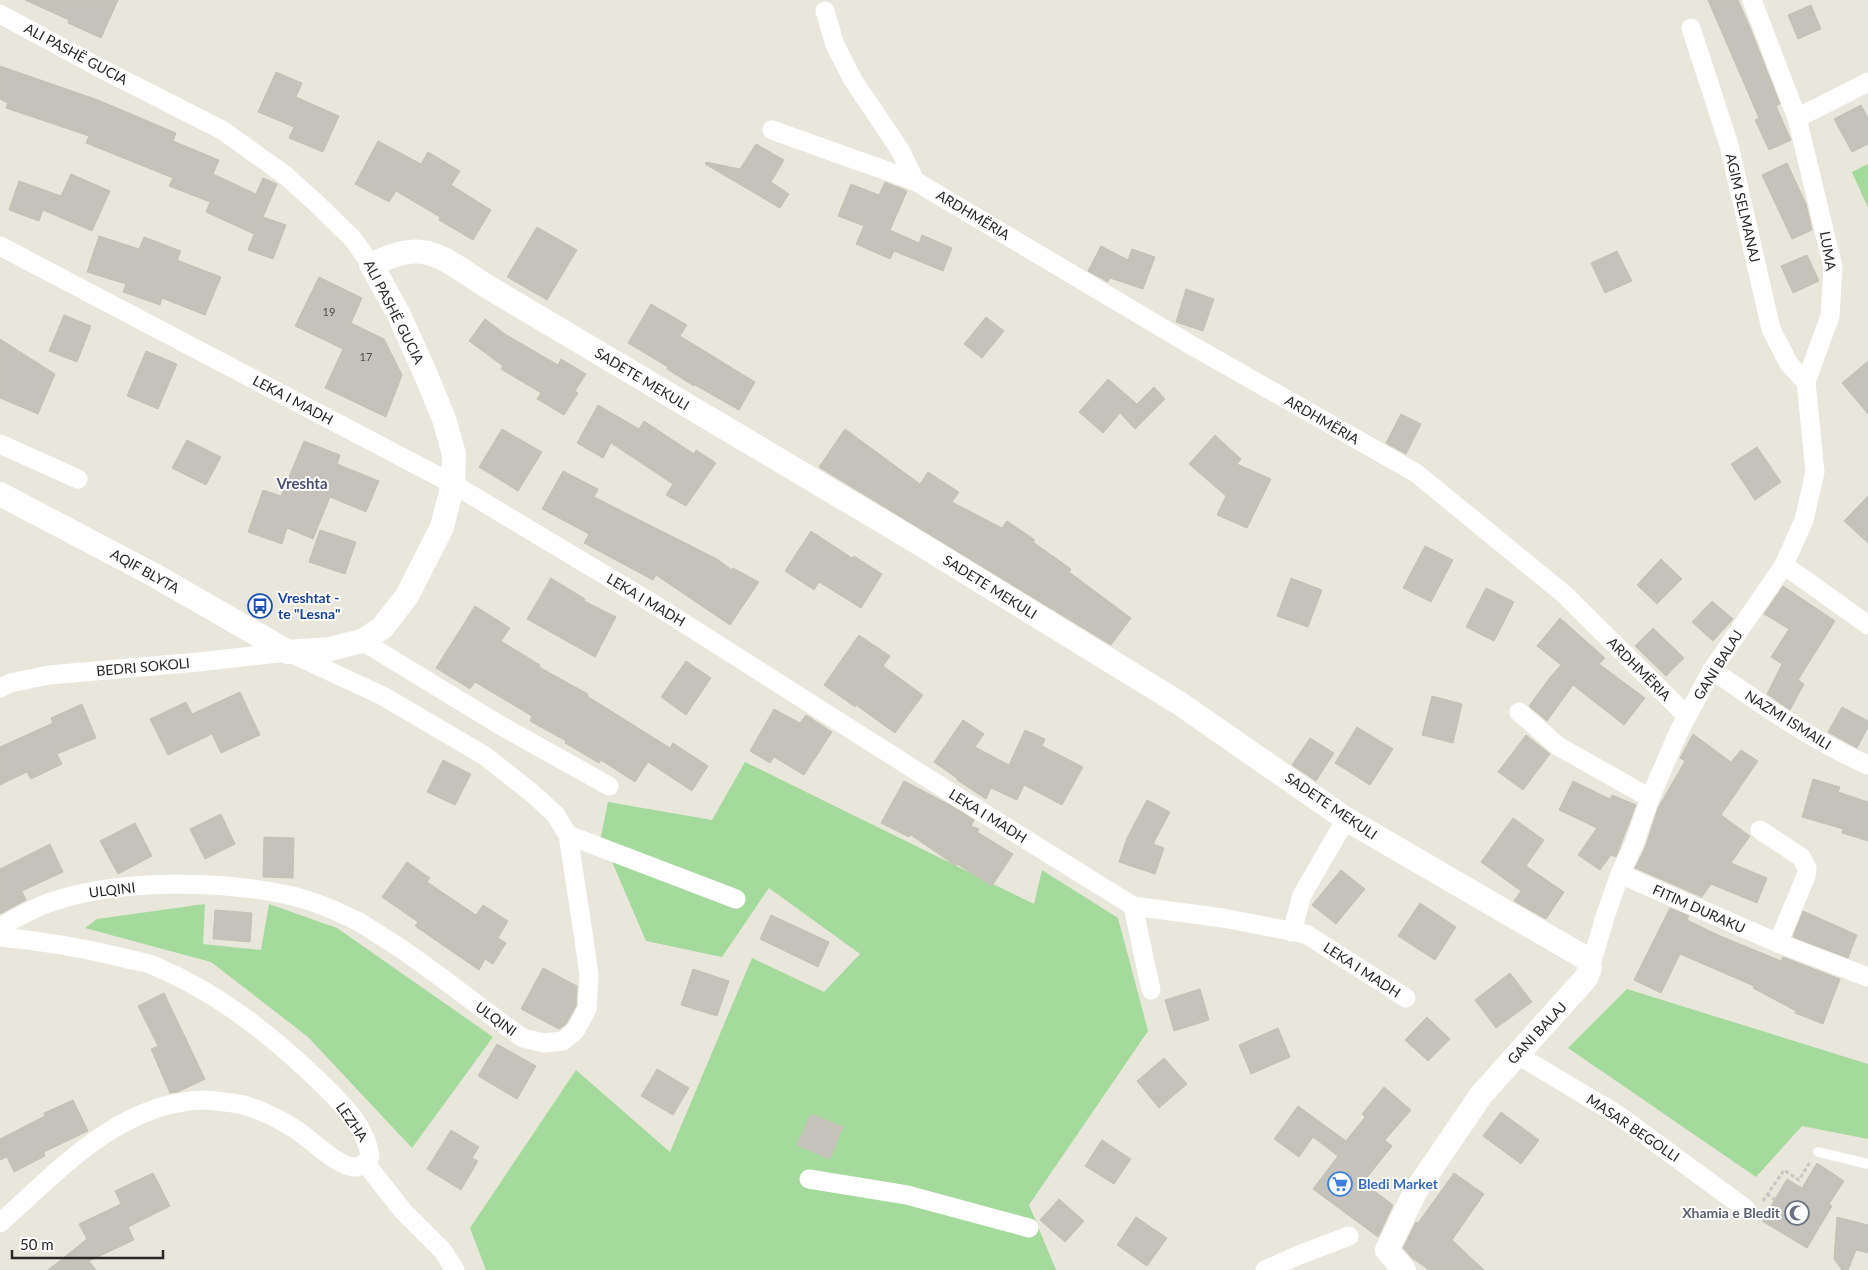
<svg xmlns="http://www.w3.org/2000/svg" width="1868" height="1270" font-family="Lato,sans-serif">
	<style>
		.green { fill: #a5da9d }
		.building { fill: #c4c2ba; stroke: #c4c1b5 }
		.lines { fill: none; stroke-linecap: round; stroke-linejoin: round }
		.path { stroke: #c7c7c7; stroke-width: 3; stroke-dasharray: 4 2.5; stroke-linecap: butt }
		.service { stroke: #fff; stroke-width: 10 }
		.minor { stroke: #fff; stroke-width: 19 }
		.tertiary { stroke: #fff; stroke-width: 24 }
		.labels { text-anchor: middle; stroke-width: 4; stroke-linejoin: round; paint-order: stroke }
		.number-label { font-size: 11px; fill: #4f4e4c }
		.street-label { font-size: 14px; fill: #282828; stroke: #fff }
		.transit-label { font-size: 14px; font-weight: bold; fill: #164399; stroke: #fff; text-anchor: start }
		.shop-label { font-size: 14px; font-weight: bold; fill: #366cbe; stroke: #fff; text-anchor: start }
		.worship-label { font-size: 14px; font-weight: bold; fill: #5b616d; stroke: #fff; text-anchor: end }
		.neighbourhood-label { font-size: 15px; font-weight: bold; fill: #4e4e73; stroke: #fff }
	</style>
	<rect width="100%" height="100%" fill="#e9e6db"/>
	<!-- green -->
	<g class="green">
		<polygon points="1868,164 1868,208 1852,172"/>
		<polygon points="745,762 1034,904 1042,870 1118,918 1148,1031 1029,1205 1056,1270 486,1270 470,1228 576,1070 670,1152 752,958 824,992 860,954 769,888 722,957 646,941 601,836 608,802 712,820"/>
		<polygon points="205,904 203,944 261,950 269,904 337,928 493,1037 412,1148 308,1037 211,962 85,928 97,919"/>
		<polygon points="1627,989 1868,1064 1868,1139 1802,1126 1756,1177 1568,1048"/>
	</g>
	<!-- building -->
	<g class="building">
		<polygon points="25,0 118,0 101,38 68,23 69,20"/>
		<polygon points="1708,0 1738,0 1751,30 1780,104 1776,106 1791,140 1769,150 1755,120 1759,118"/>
		<polygon points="1811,5 1821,29 1798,39 1788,15"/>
		<polygon points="0,66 98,100 176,133 173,141 219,160 213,174 256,194 263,178 277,184 263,217 286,225 273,259 248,250 254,234 206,212 210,202 169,186 173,178 86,143 89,136 6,108 8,103 0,99"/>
		<polygon points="276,72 302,83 296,97 339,116 323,152 289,138 294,127 258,112"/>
		<polygon points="1861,105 1868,118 1868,144 1852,152 1834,119"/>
		<polygon points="378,141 421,164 428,152 460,171 451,185 491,210 473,240 439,220 440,217 396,191 389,202 355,184"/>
		<polygon points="756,144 784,160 771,182 789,194 780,208 705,164 706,162 740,169"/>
		<polygon points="1787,163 1806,204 1812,230 1792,239 1762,175"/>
		<polygon points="71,174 110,191 92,231 43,210 39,221 9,210 19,181 61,196"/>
		<polygon points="885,182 907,191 890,230 919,243 922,235 952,248 943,271 894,251 890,259 856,244 864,226 838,216 851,184 879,195"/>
		<polygon points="537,227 577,250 547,300 507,277"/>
		<polygon points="99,236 139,249 144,237 181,251 177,260 221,277 205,315 162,298 160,305 123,292 126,284 87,272"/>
		<polygon points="1101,246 1128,260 1132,249 1155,257 1143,289 1110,278 1108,282 1088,271"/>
		<polygon points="1617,251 1632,281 1605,293 1591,263"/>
		<polygon points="1807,255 1819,281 1793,293 1781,266"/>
		<polygon points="319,277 362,298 351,323 384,339 402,375 386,417 325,388 343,349 295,326"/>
		<polygon points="1186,289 1214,299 1203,331 1176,322"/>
		<polygon points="651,304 687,325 680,336 755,382 739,410 695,385 694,386 667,369 668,367 628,343"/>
		<polygon points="64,315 91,326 77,362 49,351"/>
		<polygon points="986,317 1004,331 982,358 964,344"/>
		<polygon points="485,319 505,334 558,365 561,359 586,374 575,391 578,393 564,415 537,399 541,393 501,369 503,366 469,341"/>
		<polygon points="0,339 55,374 38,414 0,398"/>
		<polygon points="146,351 177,364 158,409 127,396"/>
		<polygon points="1868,361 1868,414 1842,383"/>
		<polygon points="1108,379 1137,404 1154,387 1165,399 1135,429 1120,413 1103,433 1079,412"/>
		<polygon points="598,405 639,429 644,421 694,454 696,450 716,463 686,506 666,495 673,484 611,443 603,458 577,443"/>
		<polygon points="1401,414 1421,424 1406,454 1386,443"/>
		<polygon points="502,429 542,452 518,491 479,467"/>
		<polygon points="845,429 920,484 928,472 959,492 952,502 1002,528 1007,521 1035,540 1033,542 1071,569 1069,572 1131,618 1111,645 827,472 819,467"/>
		<polygon points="1215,435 1241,459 1237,464 1271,479 1247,528 1217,515 1226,496 1189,464"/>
		<polygon points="187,440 221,457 206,485 172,468"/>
		<polygon points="304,441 340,455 337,464 379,481 366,512 330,497 313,539 287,528 282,544 248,532 263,490 281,496"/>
		<polygon points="1757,447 1781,482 1755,500 1731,464"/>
		<polygon points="563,471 598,489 594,497 717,559 732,570 733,568 759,582 730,625 656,575 653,580 584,543 589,534 542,509"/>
		<polygon points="1868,496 1868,543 1844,521"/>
		<polygon points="320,530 356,542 345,574 309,562"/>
		<polygon points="811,531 852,558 854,556 882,574 861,608 819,582 814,590 785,571"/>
		<polygon points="1425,546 1453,560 1431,602 1403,588"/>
		<polygon points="1661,559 1682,579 1657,604 1637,585"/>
		<polygon points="551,578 585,599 584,601 616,617 595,657 527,619"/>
		<polygon points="1291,578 1322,590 1308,627 1277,616"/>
		<polygon points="1783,586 1835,621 1798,680 1804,684 1790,710 1767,694 1782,664 1771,657 1789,629 1764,614"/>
		<polygon points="1486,588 1514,602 1494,641 1466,627"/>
		<polygon points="1712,601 1733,619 1713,641 1692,622"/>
		<polygon points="475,606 510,628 501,641 540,665 539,667 588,694 587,696 670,748 673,743 708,766 692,791 648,762 635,782 601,760 599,763 565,743 566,741 530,721 532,716 475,682 470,689 436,668"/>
		<polygon points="1560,618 1605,658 1599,664 1645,698 1624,725 1573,685 1547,721 1529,706 1551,676 1561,665 1537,646"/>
		<polygon points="1653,628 1684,658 1666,676 1635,646"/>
		<polygon points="859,635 890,656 883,666 923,695 895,733 856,705 855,707 824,685"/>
		<polygon points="686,661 711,678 686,715 661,697"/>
		<polygon points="240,692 260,735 221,753 212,734 168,755 150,719 186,702 192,714"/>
		<polygon points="1432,696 1462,704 1453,743 1422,735"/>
		<polygon points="82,704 96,738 57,754 62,764 31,779 27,772 0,785 0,747 53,723 51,718"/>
		<polygon points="1842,707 1868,721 1868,727 1857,748 1828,732"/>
		<polygon points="774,709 800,723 806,715 832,732 804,775 774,757 770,763 750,751"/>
		<polygon points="963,720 984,734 975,747 1009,765 1025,730 1045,739 1042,746 1083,767 1062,805 1024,785 1017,800 991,788 986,799 957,780 958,779 934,762"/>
		<polygon points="1357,727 1393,749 1370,785 1335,763"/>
		<polygon points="1693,734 1731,762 1741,750 1758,761 1721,815 1750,836 1731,863 1767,878 1757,903 1711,884 1702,897 1635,868 1645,848 1658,808 1685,761 1680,758"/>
		<polygon points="1526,735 1550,754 1523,790 1498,772"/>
		<polygon points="1310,738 1334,753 1316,781 1292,765"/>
		<polygon points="443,760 471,774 455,805 427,792"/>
		<polygon points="1813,779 1840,787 1838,792 1868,802 1868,841 1842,833 1843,829 1802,817"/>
		<polygon points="904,781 950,805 974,820 971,826 979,829 977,832 1013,854 992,886 957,864 956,866 911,835 909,837 881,823"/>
		<polygon points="1573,781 1610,799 1612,795 1636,805 1616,857 1611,855 1600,870 1578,855 1597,828 1559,810"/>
		<polygon points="1147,800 1170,812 1153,844 1164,848 1155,874 1119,862 1127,838"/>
		<polygon points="221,814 235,844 205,859 190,829"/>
		<polygon points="1513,818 1544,840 1526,866 1564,892 1546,919 1514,901 1521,891 1481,862"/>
		<polygon points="135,823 152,856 118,874 100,841"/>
		<polygon points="264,837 294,838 293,878 263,877"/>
		<polygon points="50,844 63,872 22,891 26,900 0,914 0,869"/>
		<polygon points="407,862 430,878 427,882 476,915 483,905 508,921 498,938 506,943 493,964 485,959 479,970 415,926 418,922 382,897"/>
		<polygon points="1341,870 1365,889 1336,924 1312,905"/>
		<polygon points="1420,903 1456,927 1435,960 1398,936"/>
		<polygon points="1670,908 1689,916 1687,920 1718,935 1781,961 1783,957 1840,979 1823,1024 1795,1013 1796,1011 1753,988 1754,986 1680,954 1661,993 1634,980"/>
		<polygon points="215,910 252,913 250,942 213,939"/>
		<polygon points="1803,911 1857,935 1848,958 1793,937"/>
		<polygon points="771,915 829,942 818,967 760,939"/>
		<polygon points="543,968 577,986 576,1006 566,1024 559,1029 521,1009"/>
		<polygon points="693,969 729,981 717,1016 681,1005"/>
		<polygon points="1510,973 1532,1002 1496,1028 1475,1000"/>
		<polygon points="1200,989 1209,1020 1174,1031 1165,1000"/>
		<polygon points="164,993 205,1079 178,1092 170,1093 151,1049 158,1046 138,1006"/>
		<polygon points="1427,1017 1450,1039 1428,1061 1405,1040"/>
		<polygon points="1278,1028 1290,1057 1251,1074 1239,1045"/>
		<polygon points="497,1044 536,1066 517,1099 478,1076"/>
		<polygon points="1164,1058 1187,1084 1159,1108 1137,1081"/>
		<polygon points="657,1069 689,1088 673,1115 641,1096"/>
		<polygon points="1384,1087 1411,1110 1385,1140 1392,1146 1365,1180 1367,1182 1365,1184 1393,1205 1378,1237 1313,1189 1338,1156 1313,1137 1299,1157 1274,1139 1298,1106 1346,1141 1365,1117 1362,1114"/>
		<polygon points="73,1100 88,1131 44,1152 45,1156 14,1172 7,1157 0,1160 0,1139 45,1116 44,1113"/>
		<polygon points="1501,1112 1539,1140 1521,1164 1483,1136"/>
		<polygon points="811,1114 843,1127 830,1159 797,1145"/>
		<polygon points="451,1130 479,1147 472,1158 478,1161 461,1190 427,1169"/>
		<polygon points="1102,1140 1131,1159 1114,1184 1085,1166"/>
		<polygon points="1817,1163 1844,1181 1829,1204 1832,1206 1807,1248 1762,1221 1787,1179 1802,1188"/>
		<polygon points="153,1173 170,1206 128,1227 134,1240 89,1261 96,1270 48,1270 87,1239 79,1224 121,1204 115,1191"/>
		<polygon points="1454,1173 1484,1194 1452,1240 1484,1270 1429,1270 1412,1258 1403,1248 1416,1222 1418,1223"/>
		<polygon points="1059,1199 1084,1221 1065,1242 1040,1220"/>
		<polygon points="1136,1217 1167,1238 1147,1266 1117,1245"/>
		<polygon points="1837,1217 1868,1225 1868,1253 1856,1250 1848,1270 1842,1270 1834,1259"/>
	</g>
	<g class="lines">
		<!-- path -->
		<g class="path">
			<polyline points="1767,1194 1775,1200"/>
			<polyline points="1763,1201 1784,1170 1799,1180 1810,1162"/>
		</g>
		<!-- service -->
		<polyline class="service" points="1818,1152 1868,1164"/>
		<!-- minor -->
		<g class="minor">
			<polyline points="825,11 835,45 853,80 900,150 915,181"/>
			<polyline points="0,14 98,67 222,130 285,175 315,202 352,238 371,264"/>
			<polyline points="1691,28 1729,145 1771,329 1789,364 1806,382"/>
			<polyline points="1797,118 1868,82"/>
			<polyline points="772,130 915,181 1191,345 1416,473 1564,594 1687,716"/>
			<polyline points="0,246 453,484 660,608 956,796 1133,906 1223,918 1306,934 1406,998"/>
			<polyline points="0,444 78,479"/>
			<polyline points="1784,565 1868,625"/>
			<polyline points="362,641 498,724 609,786"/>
			<path d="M1712,670C1762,704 1812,741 1868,765"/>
			<path d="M0,688L10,683L49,675L198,662L288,652L383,696L485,756L532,793L555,814L568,835L584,939L589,976L587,1009L575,1031L563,1041L544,1043L523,1038C478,1007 437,972 391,942C380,936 370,928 359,922C337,911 312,900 288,895C219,880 118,879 51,902C33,908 16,918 0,927"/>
			<polyline points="1519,712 1558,746 1650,798"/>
			<polyline points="1760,830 1801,857 1807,868 1806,876 1778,943"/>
			<polyline points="568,835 736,899"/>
			<polyline points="1620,874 1778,943 1868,977"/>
			<polyline points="1133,906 1151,990"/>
			<polyline points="1292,932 1302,895 1346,819"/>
			<path d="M0,937C42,941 83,948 124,958C135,961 147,962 157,967C218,993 270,1034 318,1080C339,1101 367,1126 370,1157C367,1162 363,1166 356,1167C338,1168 310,1138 295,1129C276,1117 255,1106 233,1103C223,1102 212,1100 202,1100C119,1103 58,1171 0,1223"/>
			<polyline points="1590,968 1605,917 1620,874 1634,844 1650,798 1679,731 1712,670 1784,565 1804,520 1815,472 1806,382 1830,316 1833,267 1797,118 1752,0"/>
			<polyline points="1516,1054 1618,1115 1746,1209"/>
			<polyline points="366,1164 403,1211 443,1251 455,1270"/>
			<polyline points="809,1179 907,1195 1029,1228"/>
			<polyline points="1265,1270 1299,1255 1349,1236"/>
		</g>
		<!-- tertiary -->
		<path class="tertiary" d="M0,494L154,575L288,652L330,649L362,641L382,628L407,596L442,527L453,484L454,454L444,419L426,375L399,315L371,264C383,260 396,253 409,252C436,248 461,270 483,284L912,539L1179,703L1346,819L1587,959L1590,968L1586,978L1481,1095L1415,1192L1387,1250L1404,1270"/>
	</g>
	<!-- icons -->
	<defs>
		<g id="bus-ring" transform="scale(1.25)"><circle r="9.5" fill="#fff" stroke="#1a4fb4" stroke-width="1.5"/><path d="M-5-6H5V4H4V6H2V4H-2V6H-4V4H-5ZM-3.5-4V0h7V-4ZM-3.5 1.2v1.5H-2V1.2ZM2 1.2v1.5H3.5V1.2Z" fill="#1a4fb4"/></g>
		<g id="supermarket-ring" transform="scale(1.25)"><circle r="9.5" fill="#fff" stroke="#3f7fe0" stroke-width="1.5"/><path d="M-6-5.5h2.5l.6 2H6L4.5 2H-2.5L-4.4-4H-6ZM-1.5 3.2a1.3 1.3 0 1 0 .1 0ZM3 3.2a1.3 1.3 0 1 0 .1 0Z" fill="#3f7fe0"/></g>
		<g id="mosque-ring" transform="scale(1.25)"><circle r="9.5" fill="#fff" stroke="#6b7280" stroke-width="1.5"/><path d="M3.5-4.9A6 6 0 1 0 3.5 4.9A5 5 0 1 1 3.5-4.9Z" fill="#6b7280"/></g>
	</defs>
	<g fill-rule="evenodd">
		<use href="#bus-ring" x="260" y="606"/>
		<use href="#supermarket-ring" x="1340" y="1184"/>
		<use href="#mosque-ring" x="1797" y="1213"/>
	</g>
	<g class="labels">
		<!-- number labels -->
		<g class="number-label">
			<text x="329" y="316">19</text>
			<text x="366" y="361">17</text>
		</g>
		<!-- street labels -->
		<g class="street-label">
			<text transform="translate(76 54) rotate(28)" y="5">ALI PASHË GUCIA</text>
			<text transform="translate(1743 208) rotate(77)" y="5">AGIM SELMANAJ</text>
			<text transform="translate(973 215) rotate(31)" y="5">ARDHMËRIA</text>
			<text transform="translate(1828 251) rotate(80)" y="5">LUMA</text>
			<text transform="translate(394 312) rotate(63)" y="5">ALI PASHË GUCIA</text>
			<text transform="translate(642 379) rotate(31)" y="5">SADETE MEKULI</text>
			<text transform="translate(293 400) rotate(28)" y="5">LEKA I MADH</text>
			<text transform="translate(1322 420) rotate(30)" y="5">ARDHMËRIA</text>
			<text transform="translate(145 571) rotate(29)" y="5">AQIF BLYTA</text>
			<text transform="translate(990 587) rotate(32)" y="5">SADETE MEKULI</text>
			<text transform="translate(646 600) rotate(31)" y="5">LEKA I MADH</text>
			<text transform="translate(1718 665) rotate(-58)" y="5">GANI BALAJ</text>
			<text transform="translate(143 667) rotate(-5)" y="5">BEDRI SOKOLI</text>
			<text transform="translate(1639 669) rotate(45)" y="5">ARDHMËRIA</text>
			<text transform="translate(1788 720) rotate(32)" y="5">NAZMI ISMAILI</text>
			<text transform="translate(1331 806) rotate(34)" y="5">SADETE MEKULI</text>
			<text transform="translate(988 816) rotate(32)" y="5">LEKA I MADH</text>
			<text transform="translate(112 890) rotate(-7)" y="5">ULQINI</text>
			<text transform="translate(1699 909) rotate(24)" y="5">FITIM DURAKU</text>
			<text transform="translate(1362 970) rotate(33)" y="5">LEKA I MADH</text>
			<text transform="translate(496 1019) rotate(36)" y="5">ULQINI</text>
			<text transform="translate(1537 1033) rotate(-47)" y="5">GANI BALAJ</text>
			<text transform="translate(352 1122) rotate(55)" y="5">LEZHA</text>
			<text transform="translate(1633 1128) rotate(34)" y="5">MASAR BEGOLLI</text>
		</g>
		<!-- transit labels -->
		<g class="transit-label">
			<text x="278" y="603">Vreshtat -<tspan x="278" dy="16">te "Lesna"</tspan></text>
		</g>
		<!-- shop labels -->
		<g class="shop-label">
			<text x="1358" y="1189">Bledi Market</text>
		</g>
		<!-- worship labels -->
		<g class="worship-label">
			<text x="1780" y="1218">Xhamia e Bledit</text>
		</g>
		<!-- neighbourhood labels -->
		<g class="neighbourhood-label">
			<text x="302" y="489">Vreshta</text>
		</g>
	</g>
	<!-- scale -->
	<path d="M12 1250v8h151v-8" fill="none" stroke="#282828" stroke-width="2.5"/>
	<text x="20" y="1250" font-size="15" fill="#282828" stroke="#ffffff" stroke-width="4" paint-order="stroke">50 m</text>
</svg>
